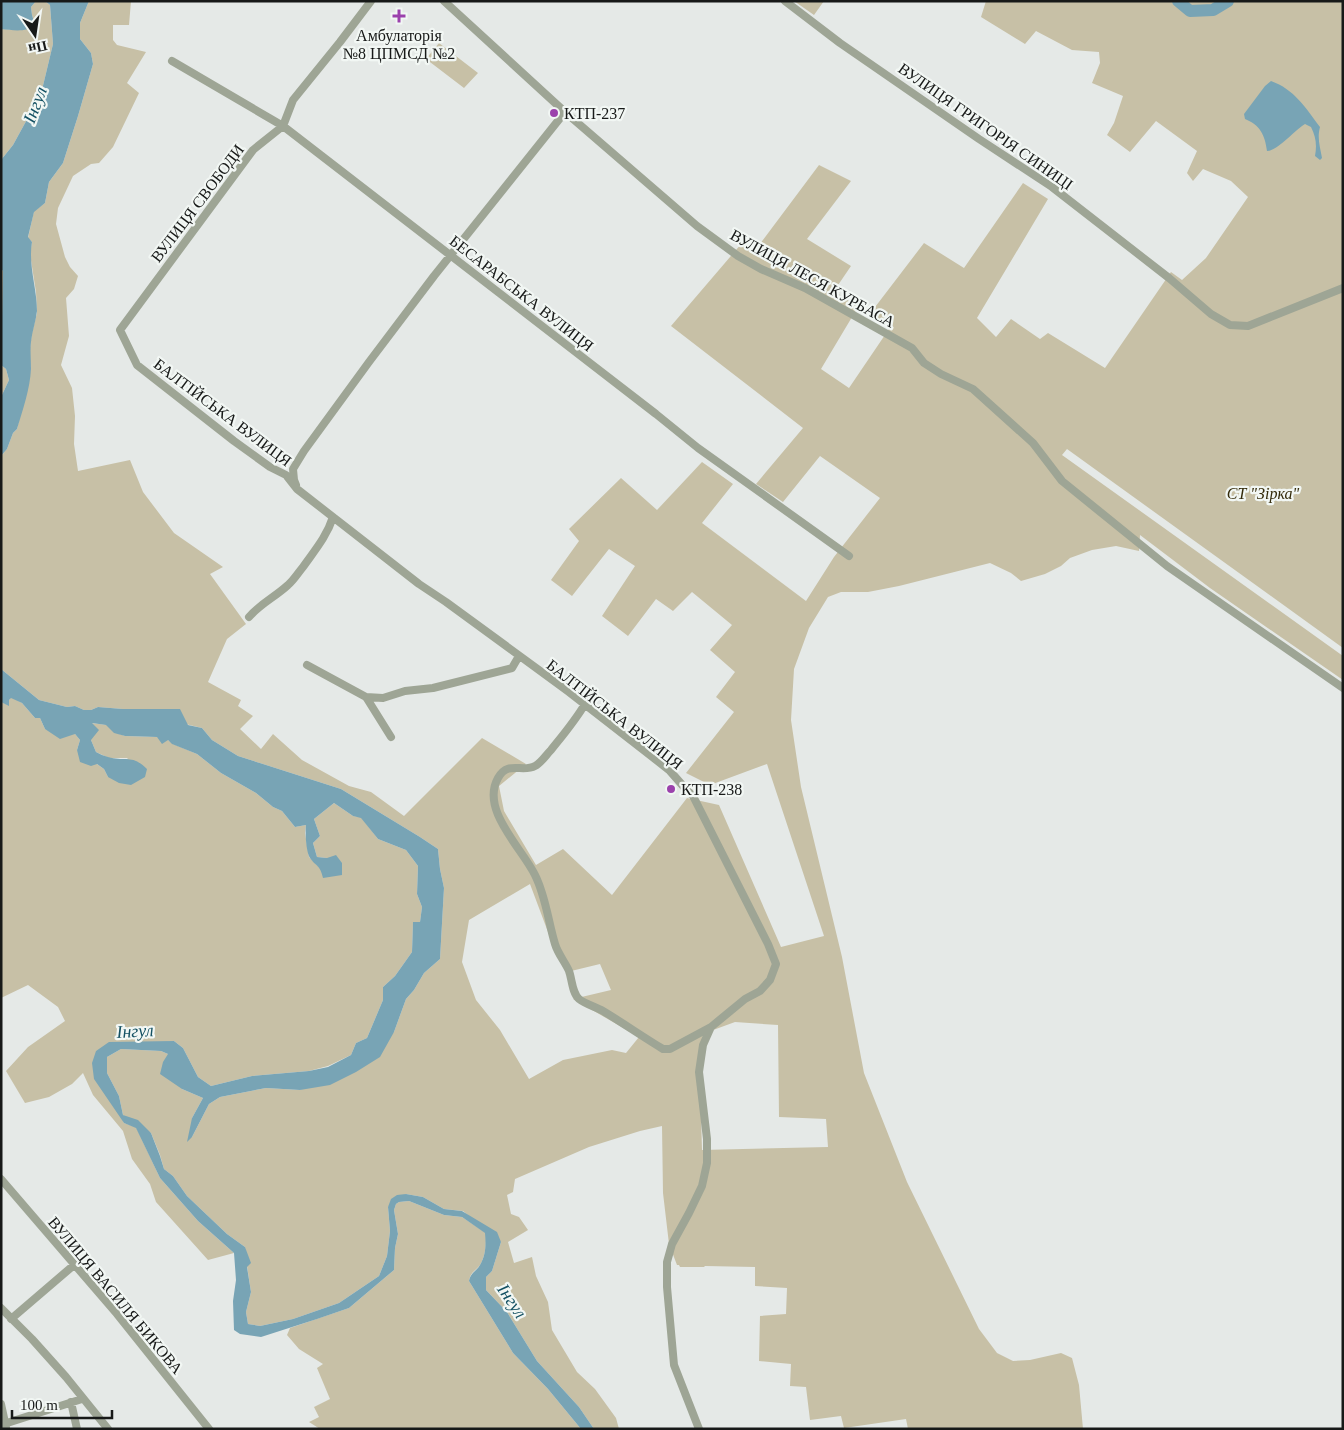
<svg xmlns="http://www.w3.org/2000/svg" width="1344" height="1430" font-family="Georgia,serif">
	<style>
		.green { fill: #c7c0a6; fill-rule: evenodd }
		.water { fill: #78a4b5 }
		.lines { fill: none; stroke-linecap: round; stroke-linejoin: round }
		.river { stroke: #78a4b5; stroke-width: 12 }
		.minor { stroke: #9ea595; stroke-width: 8 }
		.poi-dot { fill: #9b41ac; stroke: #f2f7f4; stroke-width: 2 }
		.labels { text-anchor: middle; stroke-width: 4.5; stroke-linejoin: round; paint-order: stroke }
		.poi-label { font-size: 16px; fill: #171918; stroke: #f2f7f4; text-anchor: start }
		.street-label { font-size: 16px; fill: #171918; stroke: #f2f7f4 }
		.park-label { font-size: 16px; font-style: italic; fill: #342b0a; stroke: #f2f7f4 }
		.water-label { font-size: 18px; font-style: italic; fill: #145163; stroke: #f2f7f4 }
	</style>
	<rect width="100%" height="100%" fill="#e5e9e7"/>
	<path class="green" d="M 36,1 L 45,1 L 50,5 L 53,44 L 41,94 L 13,145 L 1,160 L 1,29 L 21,30 L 35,25 L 32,15 L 31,7 Z
		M 89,1 L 131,1 L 129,25 L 113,25 L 113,40 L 117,45 L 146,52 L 127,83 L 139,93 L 113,147 L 99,163 L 91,164 L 73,176 L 58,208 L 56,224 L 65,257 L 70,267 L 78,276 L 74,289 L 66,298 L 69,336 L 61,365 L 72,388 L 75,416 L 74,444 L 78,471 L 130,460 L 143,492 L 174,533 L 223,567 L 210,574 L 246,624 L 227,639 L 208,682 L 241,700 L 238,706 L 253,716 L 240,729 L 261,749 L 273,734 L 302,760 L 349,786 L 371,792 L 404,816 L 482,738 L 526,764 L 499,786 L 504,811 L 536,865 L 563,849 L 612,895 L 687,798 L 719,805 L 781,947 L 824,936 L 767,764 L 710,785 L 686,773 L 734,712 L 716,697 L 735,672 L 710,650 L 732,625 L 692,592 L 673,611 L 656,599 L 628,636 L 602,616 L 635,566 L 609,549 L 572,596 L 551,580 L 579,541 L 569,529 L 621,478 L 657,510 L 702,462 L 733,484 L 702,523 L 806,601 L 834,557 L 880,498 L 820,456 L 783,502 L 756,484 L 803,428 L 671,326 L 742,243 L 754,252 L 819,165 L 851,181 L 807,239 L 851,266 L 834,291 L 858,307 L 821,369 L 849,388 L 889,329 L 869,315 L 924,243 L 964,268 L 1023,183 L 1048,199 L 977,318 L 996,337 L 1011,319 L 1040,339 L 1048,333 L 1105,368 L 1171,272 L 1182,280 L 1206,258 L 1248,197 L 1231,181 L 1203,169 L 1193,181 L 1187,173 L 1197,151 L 1156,121 L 1130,152 L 1107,135 L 1114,123 L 1123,96 L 1092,83 L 1100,63 L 1099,52 L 1072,50 L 1036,31 L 1025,44 L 981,17 L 986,1 L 1343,1 L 1343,648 L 1067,449 L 1062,455 L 1343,656 L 1343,680 L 1210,588 L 1140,535 L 1139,551 L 1116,546 L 1092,550 L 1070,558 L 1061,566 L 1045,574 L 1021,581 L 1011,573 L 990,563 L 899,586 L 868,592 L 841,592 L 828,597 L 809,628 L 794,669 L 791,720 L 801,787 L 842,957 L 864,1073 L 907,1182 L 979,1329 L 997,1353 L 1013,1361 L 1030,1360 L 1061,1353 L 1072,1358 L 1079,1385 L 1083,1429 L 908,1429 L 906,1419 L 844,1428 L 841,1416 L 810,1420 L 806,1387 L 790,1386 L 791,1364 L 759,1361 L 760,1316 L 786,1314 L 787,1288 L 755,1286 L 755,1267 L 705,1266 L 704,1267 L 680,1267 L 679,1265 L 677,1265 L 669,1244 L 663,1193 L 662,1126 L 640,1131 L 589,1147 L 515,1179 L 513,1192 L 507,1195 L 511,1214 L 519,1217 L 528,1230 L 508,1242 L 514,1263 L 532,1257 L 536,1276 L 548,1302 L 552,1330 L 577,1372 L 595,1389 L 616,1418 L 619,1429 L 594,1429 L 579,1407 L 537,1361 L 507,1312 L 486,1290 L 486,1277 L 492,1271 L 501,1242 L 463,1211 L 444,1209 L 423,1197 L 406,1194 L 388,1207 L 390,1231 L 387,1256 L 379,1276 L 339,1303 L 293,1319 L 260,1326 L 248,1324 L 246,1312 L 251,1292 L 247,1266 L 245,1247 L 227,1234 L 187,1196 L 173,1176 L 164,1169 L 160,1155 L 151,1133 L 123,1115 L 119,1096 L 107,1073 L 107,1057 L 121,1049 L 161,1051 L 168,1054 L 182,1089 L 203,1098 L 192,1118 L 192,1137 L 209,1104 L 220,1097 L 266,1088 L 300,1090 L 394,1032 L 406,999 L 414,990 L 424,973 L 440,959 L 444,888 L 440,869 L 438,849 L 420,837 L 341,789 L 238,756 L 212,740 L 202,728 L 123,709 L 98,707 L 91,710 L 84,710 L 75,706 L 67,707 L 39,700 L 1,669 L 1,456 L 7,449 L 13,433 L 17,429 L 31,368 L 29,355 L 32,333 L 37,313 L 36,292 L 30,254 L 32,242 L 28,238 L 34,211 L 45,203 L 49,182 L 63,163 L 78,116 L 93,64 L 91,53 L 80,39 L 80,23 ZM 530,884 L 554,948 L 567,972 L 600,964 L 611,990 L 573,999 L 639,1037 L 626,1053 L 612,1050 L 563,1060 L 529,1079 L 500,1030 L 476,1000 L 462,962 L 469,920 ZM 735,1022 L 778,1025 L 779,1117 L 826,1119 L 828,1147 L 702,1150 L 699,1049 L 705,1033 Z
		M 794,1 L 824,1 L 814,15 Z
		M 439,43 L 478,73 L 464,88 L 426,59 Z
		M 1,269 L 3,271 L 3,336 L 1,337 Z
		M 1,365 L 6,369 L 9,380 L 1,397 Z
		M 11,697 L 22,703 L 35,718 L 40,718 L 45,729 L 75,734 L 80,740 L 77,750 L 104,769 L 108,777 L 128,758 L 109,758 L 96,752 L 91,740 L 91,723 L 107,725 L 114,732 L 125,736 L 157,737 L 168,740 L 173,744 L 197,754 L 221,773 L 256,793 L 273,807 L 282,811 L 295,827 L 306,825 L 305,833 L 309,857 L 321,869 L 327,858 L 317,857 L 313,843 L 320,836 L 314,819 L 334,803 L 353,816 L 361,817 L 378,839 L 406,850 L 418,866 L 417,894 L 422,907 L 420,922 L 413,923 L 412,952 L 395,976 L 383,987 L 383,1000 L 367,1038 L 356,1043 L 351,1055 L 328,1066 L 309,1071 L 252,1076 L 211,1086 L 198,1077 L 183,1048 L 174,1041 L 96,1051 L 124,1123 L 136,1127 L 160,1178 L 198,1221 L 234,1253 L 208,1260 L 156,1202 L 150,1184 L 132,1159 L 123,1131 L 93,1095 L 83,1073 L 72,1084 L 49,1097 L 25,1103 L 6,1071 L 28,1047 L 65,1021 L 58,1007 L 28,985 L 1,998 L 1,702 L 9,705 L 9,700 Z
		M 409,1201 L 444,1215 L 462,1217 L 486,1233 C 486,1244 486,1255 480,1265 C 475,1272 471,1271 469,1281 L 513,1353 L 548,1389 L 581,1429 L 320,1429 L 309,1422 L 319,1417 L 314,1407 L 330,1399 L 317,1368 L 323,1364 L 299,1349 L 287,1335 L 290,1328 L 349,1308 L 394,1270 L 395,1248 L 398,1234 L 394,1210 L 396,1204 L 399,1202 Z"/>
	<path class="water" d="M 1,1 L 38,1 L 36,1 L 31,7 L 32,15 L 35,25 C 26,33 12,30 1,29 Z
		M 45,1 L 89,1 L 80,23 L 80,39 L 91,53 L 93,64 L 78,116 L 63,163 L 49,182 L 45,203 L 34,212 L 28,237 L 32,242 C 28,265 37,288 37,311 C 36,321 32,331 31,342 C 30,351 31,359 31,369 C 30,389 23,409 17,429 L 13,433 L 7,449 L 1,456 L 1,397 L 9,380 L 6,369 L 1,365 L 3,271 L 1,269 L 1,160 L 13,145 L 41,94 L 53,44 L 50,5 Z
		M 1271,81 C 1294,89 1306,108 1320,127 C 1317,138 1320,147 1322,158 L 1320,160 L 1315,156 C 1317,145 1316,137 1311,127 L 1305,124 C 1294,131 1277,151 1267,151 C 1265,135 1260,125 1245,119 L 1244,114 L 1265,86 Z
		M 1,669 L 39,700 L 67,707 L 75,706 L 84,710 L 91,710 L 98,707 L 123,709 L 180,709 L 188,725 L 202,728 L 212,740 L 238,756 L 341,789 L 420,837 L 438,849 L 440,869 L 444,888 L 440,959 L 424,973 L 414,990 L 406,999 L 394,1032 L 380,1057 L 356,1072 L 330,1085 L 300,1090 L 266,1088 L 220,1097 L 209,1104 L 192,1137 L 187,1142 L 192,1118 L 203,1098 L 182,1089 L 160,1074 L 163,1062 L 168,1054 L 161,1051 L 121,1049 L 107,1057 L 107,1073 L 119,1096 L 123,1115 L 138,1120 L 151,1133 L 160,1156 L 164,1169 L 173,1176 L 187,1196 L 227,1234 L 245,1247 L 251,1263 L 247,1267 L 251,1292 L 246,1312 L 248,1324 L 260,1326 L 293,1319 L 339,1303 L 379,1276 L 387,1256 L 390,1231 L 388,1207 L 391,1199 L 397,1195 L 406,1194 L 423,1197 L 444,1209 L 462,1211 L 497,1232 L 501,1242 L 492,1271 L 486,1277 L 486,1290 L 507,1312 L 537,1361 L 579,1407 L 594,1429 L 581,1429 L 548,1389 L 513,1353 L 469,1281 C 471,1272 476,1272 480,1265 C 486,1255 486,1244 485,1233 L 462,1217 L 444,1215 L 409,1201 L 399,1202 L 396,1204 L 394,1210 L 398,1234 L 395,1248 L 394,1270 L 349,1308 L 317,1319 L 261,1337 L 240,1334 L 234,1330 L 233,1301 L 236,1280 L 234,1253 L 198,1221 L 160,1178 L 136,1128 L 124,1123 L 94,1079 L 92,1063 L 96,1051 L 109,1042 L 174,1041 L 183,1048 L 198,1077 L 211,1086 L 252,1076 L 309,1071 L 328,1067 L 351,1055 L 356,1043 L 367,1038 L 383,1000 L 383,987 L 395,976 L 412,952 L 413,922 L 420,922 L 422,907 L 417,894 L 418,866 L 406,850 L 378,839 L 361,818 L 353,816 L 334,803 L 314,819 L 320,836 L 313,843 L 317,857 L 327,858 L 336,855 L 342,863 L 342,875 L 323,878 C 320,864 316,867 310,858 C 306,852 305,832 306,825 L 295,827 L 282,811 L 273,807 L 256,793 L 221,773 L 197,754 L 172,744 L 168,740 L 162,744 L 157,737 L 125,736 L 114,733 L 106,725 L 92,723 L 99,730 L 91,740 L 96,752 C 100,754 104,756 108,757 C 126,762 132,754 147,769 L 145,777 L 131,785 L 119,783 L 108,777 L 104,769 L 97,764 L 91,766 L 80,762 L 77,750 L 80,740 L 75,734 L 60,739 L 45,729 L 40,718 L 35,718 L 22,703 L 11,698 L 9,700 L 9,706 L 1,702 Z"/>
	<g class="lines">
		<path class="river" d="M 1178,1 L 1190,11 L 1213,10 L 1228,1"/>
		<path class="minor" d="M 371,1 L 340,42 L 293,100 L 283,126 L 253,150 L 120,330 L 137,365 L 234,441 L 270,467 L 286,475 L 297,489 L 419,584 L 446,602 L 569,692 L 650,755 L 670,771 L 684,787 L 693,796 L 768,944 L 776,964 L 770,980 L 760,991 L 745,999 L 711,1027 L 703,1045 L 699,1072 L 707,1139 L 707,1163 L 702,1186 L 689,1213 L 672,1244 L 667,1262 L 667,1287 L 674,1365 L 699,1429
			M 444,1 L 565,112 L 697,226 L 738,256 L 761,269 L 805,288 L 912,348 L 924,363 L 941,374 L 973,389 L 1033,443 L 1062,481 L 1167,566 L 1343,688
			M 785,1 L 840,43 L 979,139 L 1052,187 L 1169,278 L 1211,314 L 1230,325 L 1248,326 L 1343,288
			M 172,61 L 283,126 L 656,414 L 698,448 L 849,556
			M 296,485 L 294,480 L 293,469 L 304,451 L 369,362 L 434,276 L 565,112
			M 249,617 C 260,604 275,597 288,585 C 294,580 298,573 303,567 C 315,550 327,536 333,517
			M 307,665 L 366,697 L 391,737
			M 366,697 L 383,698 L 405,691 L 433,688 L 512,668 L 519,656
			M 585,704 C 575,721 563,735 551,750 C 546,755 541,763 535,766 C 522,773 508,760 498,778 C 480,810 522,848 535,875 C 546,897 548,921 555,944 C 558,954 565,962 569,971 C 572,979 572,993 579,999 C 585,1004 596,1007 603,1011 C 623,1023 643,1037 663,1049 L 670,1049 L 711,1027
			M 1,1179 L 117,1314 L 209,1429
			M 1,1308 L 32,1339 L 66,1377 L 108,1429
			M 11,1319 L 74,1265
			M 71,1402 L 77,1429
			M 1,1404 L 6,1427
			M 1,1425 L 82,1399"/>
	</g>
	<g class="poi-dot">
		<path d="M396.5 8.5h5v5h5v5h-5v5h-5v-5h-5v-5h5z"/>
		<circle cx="554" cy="113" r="5"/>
		<circle cx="671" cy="789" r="5"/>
	</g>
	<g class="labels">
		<g class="poi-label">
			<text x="399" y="41" text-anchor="middle">Амбулаторія<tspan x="399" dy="18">№8 ЦПМСД №2</tspan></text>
			<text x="564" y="119">КТП-237</text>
			<text x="681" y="795">КТП-238</text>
		</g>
		<g class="street-label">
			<text transform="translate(986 126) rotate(35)" y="6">ВУЛИЦЯ ГРИГОРІЯ СИНИЦІ</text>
			<text transform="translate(197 203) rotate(-53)" y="6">ВУЛИЦЯ СВОБОДИ</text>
			<text transform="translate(813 278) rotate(29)" y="6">ВУЛИЦЯ ЛЕСЯ КУРБАСА</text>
			<text transform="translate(522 293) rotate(38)" y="6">БЕСАРАБСЬКА ВУЛИЦЯ</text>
			<text transform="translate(223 412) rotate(37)" y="6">БАЛТІЙСЬКА ВУЛИЦЯ</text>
			<text transform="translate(615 714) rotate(38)" y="6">БАЛТІЙСЬКА ВУЛИЦЯ</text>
			<text transform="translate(116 1295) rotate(50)" y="6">ВУЛИЦЯ ВАСИЛЯ БИКОВА</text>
		</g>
		<g class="park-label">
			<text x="1263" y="499">СТ "Зірка"</text>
		</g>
		<g class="water-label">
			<text transform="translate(35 105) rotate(-69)" y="6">Інгул</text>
			<text transform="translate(135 1031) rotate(-3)" y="6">Інгул</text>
			<text transform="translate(512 1301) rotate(56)" y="6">Інгул</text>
		</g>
	</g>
	<rect width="1344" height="1430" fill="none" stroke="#171918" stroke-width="5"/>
	<g transform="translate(35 35) rotate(167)" stroke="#f2f7f4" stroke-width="4" paint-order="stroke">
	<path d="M0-4L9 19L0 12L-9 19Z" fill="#171918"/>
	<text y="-8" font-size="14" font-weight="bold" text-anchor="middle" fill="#171918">Пн</text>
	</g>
	<path d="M12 1410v8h100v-8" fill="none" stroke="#171918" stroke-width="2.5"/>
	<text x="20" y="1410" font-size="15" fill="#171918" stroke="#f2f7f4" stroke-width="4" paint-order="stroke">100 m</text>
</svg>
